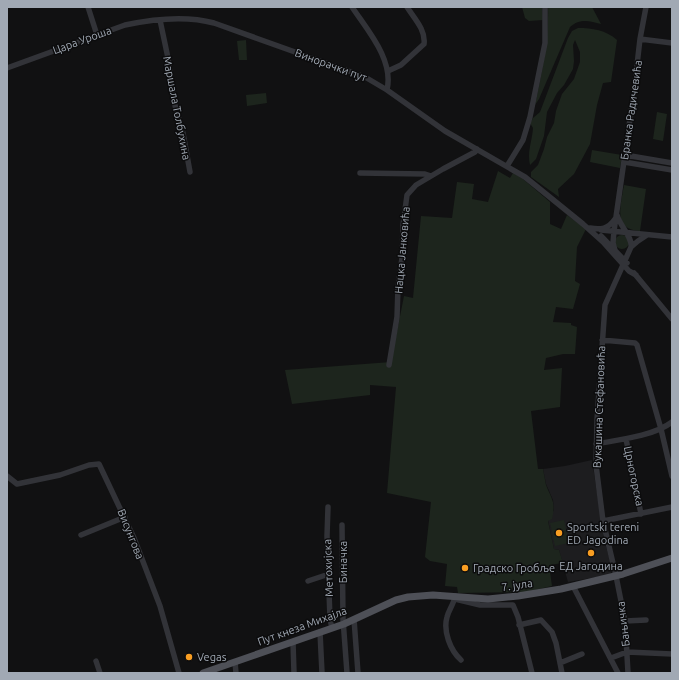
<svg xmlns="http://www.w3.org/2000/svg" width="679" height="680" font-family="Ubuntu,sans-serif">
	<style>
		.built { fill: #1d1d1f }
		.green { fill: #1d251d }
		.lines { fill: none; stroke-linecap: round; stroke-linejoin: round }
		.minor { stroke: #323338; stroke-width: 5.5 }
		.major { stroke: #4e5057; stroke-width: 7 }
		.poi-dot { fill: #f99e22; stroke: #0c0c0d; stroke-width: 1.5 }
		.labels { text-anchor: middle; stroke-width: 3; stroke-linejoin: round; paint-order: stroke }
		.street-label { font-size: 11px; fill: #a1a9b4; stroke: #0c0c0d }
		.poi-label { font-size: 11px; fill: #a1a9b4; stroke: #0c0c0d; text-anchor: start }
	</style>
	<rect width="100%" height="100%" fill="#111112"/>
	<path class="built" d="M 592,460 L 604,540 L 613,570 L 609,575 L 568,582 L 559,550 L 554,549 L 548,520 L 554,510 L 553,500 L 546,484 L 543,469 L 565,466 Z"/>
	<path class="green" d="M 522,7 L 542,7 L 543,20 L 529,21 L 525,18 Z
		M 548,7 L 592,7 L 601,24 C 590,21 580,18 570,27 L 539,99 L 535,105 C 542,72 549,41 548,7 Z
		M 578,28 C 592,28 606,30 617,40 L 611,82 L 603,83 L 597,105 L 590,144 L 574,174 L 558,189 L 559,197 L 531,177 L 531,172 L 538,165 L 544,149 L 547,137 L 554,123 L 556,111 L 562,94 L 574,79 L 580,62 L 580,52 L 575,40 L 573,45 L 574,61 L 573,69 L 564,85 L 557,93 L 547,112 L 544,136 L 536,159 L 530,165 C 527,152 532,142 533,128 L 530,123 L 533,118 L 540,112 L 568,38 L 572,31 Z
		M 246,40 L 247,60 L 239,60 L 237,41 Z
		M 266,93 L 267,103 L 247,106 L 246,95 Z
		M 657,112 L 667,114 L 663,141 L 653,139 Z
		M 592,150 L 622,155 L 620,168 L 590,162 Z
		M 498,171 L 510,178 L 513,173 L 523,179 L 550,202 L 550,224 L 561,229 L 567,215 L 586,229 L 577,247 L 575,281 L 580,284 L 573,309 L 556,307 L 553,322 L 571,323 L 571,325 L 577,327 L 575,354 L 563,354 L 546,358 L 544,370 L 562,368 L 560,407 L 531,411 L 538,469 L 543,469 C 544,474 545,480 546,485 C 552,500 556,502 552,519 L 548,521 L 554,549 L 559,550 L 563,563 L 549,565 L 552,586 L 526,592 L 458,593 L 457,587 L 445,586 L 447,564 L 430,561 L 425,557 L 431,502 L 387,493 L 396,387 L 370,385 L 370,395 L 292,404 L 285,370 L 391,362 L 404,296 L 413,298 L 421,216 L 452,218 L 457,182 L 474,184 L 472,199 L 488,202 Z
		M 624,185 L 646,189 L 640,231 C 612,230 621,204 624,185 Z
		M615 242a7 7 0 1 1 14 0a7 7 0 1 1-14 0Z
		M 564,520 L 569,543 L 555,546 L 550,523 Z"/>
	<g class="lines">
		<path class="minor" d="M 88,7 L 97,35
			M 352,7 C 368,31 394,60 387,90
			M 160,20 L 168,58 L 174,102 L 183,133 L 190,172
			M 640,39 L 672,43
			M 7,68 L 125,25 C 153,19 185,15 214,23 L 365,77 L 387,90 L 445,131 L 525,177 L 583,224 L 603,242 L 629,271 L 636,275
			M 388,71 L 401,65 L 424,44 C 426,30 414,18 407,7
			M 625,155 L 672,163
			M 624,162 L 672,170
			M 507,166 L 523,140 L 530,117 L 545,43 L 545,7
			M 360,173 L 425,174 L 431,176
			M 617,215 C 620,226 633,238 631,247
			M 590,228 C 601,230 608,229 615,219
			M 601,230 L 672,237
			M 601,236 L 627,263
			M 616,254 L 613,243 L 614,231 L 634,91 L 640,39 L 646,7
			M 634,273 L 672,319
			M 602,340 L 635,343 L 637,345 L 661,429 L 672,476
			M 389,365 L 397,317 L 398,287 L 402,258 L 403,225 L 407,195 L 416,185 L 443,169 L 475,152 L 477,149
			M 626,439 L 641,514
			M 596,444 C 618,440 654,436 672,422
			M 7,476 L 17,484 L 60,475 L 89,465 L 99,464 L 134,538 L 160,606 L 179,673
			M 328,507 L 327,536 L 330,619 L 332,628
			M 603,521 L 672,507
			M 342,525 L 343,619 L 347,673
			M 81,535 L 125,517
			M 308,581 L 329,574
			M 573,586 L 618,673
			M 455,596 C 454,604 449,609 447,617 C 443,631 450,650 461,660
			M 455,599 L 480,605 L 513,605 L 518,617 L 532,673
			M 354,619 L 358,673
			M 625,621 L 646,620
			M 519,625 L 541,620 L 552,632 L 556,643 L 562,673
			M 320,632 L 322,673
			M 293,642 L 294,673
			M 611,658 L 627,652 L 672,654
			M 96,661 L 100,673
			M 235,662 L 236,673
			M 560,663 L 582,654
			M 628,673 L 625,621 L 616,576 L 603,521 L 596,465 L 597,420 L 605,305 L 631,247 L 638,241 L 647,235"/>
		<path class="major" d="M 203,673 L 344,624 L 396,600 L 408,597 L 433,595 L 488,599 L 518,596 L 561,589 L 623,574 L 672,558"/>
	</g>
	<g class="poi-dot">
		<circle cx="559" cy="533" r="4"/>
		<circle cx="591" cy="553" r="4"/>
		<circle cx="465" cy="568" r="4"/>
		<circle cx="189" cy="657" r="4"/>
	</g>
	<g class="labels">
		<g class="street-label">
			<text transform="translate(82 40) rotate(-20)" y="4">Цара Уроша</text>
			<text transform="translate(331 65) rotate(20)" y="4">Винорачки пут</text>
			<text transform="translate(177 108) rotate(79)" y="4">Маршала Толбухина</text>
			<text transform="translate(631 110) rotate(-82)" y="4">Бранка Радичевића</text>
			<text transform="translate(402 250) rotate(-85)" y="4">Нацка Јанковића</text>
			<text transform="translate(599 407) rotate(-88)" y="4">Вукашина Стефановића</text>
			<text transform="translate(634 476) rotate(78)" y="4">Црногорска</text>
			<text transform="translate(131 534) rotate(68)" y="4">Висунгова</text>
			<text transform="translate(343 562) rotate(-90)" y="4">Биначка</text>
			<text transform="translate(328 568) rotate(-92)" y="4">Метохијска</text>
			<text transform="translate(517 585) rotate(-8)" y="4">7. јула</text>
			<text transform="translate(623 624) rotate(-97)" y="4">Бањичка</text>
			<text transform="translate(302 626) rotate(-20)" y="4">Пут кнеза Михајла</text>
		</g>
		<g class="poi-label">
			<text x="567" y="531">Sportski tereni<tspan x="567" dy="13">ED Jagodina</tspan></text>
			<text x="591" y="570" text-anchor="middle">ЕД Јагодина</text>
			<text x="473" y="572">Градско Гробље</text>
			<text x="197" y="661">Vegas</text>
		</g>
	</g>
	<rect width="679" height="680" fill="none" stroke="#a1a9b4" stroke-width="16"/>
</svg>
